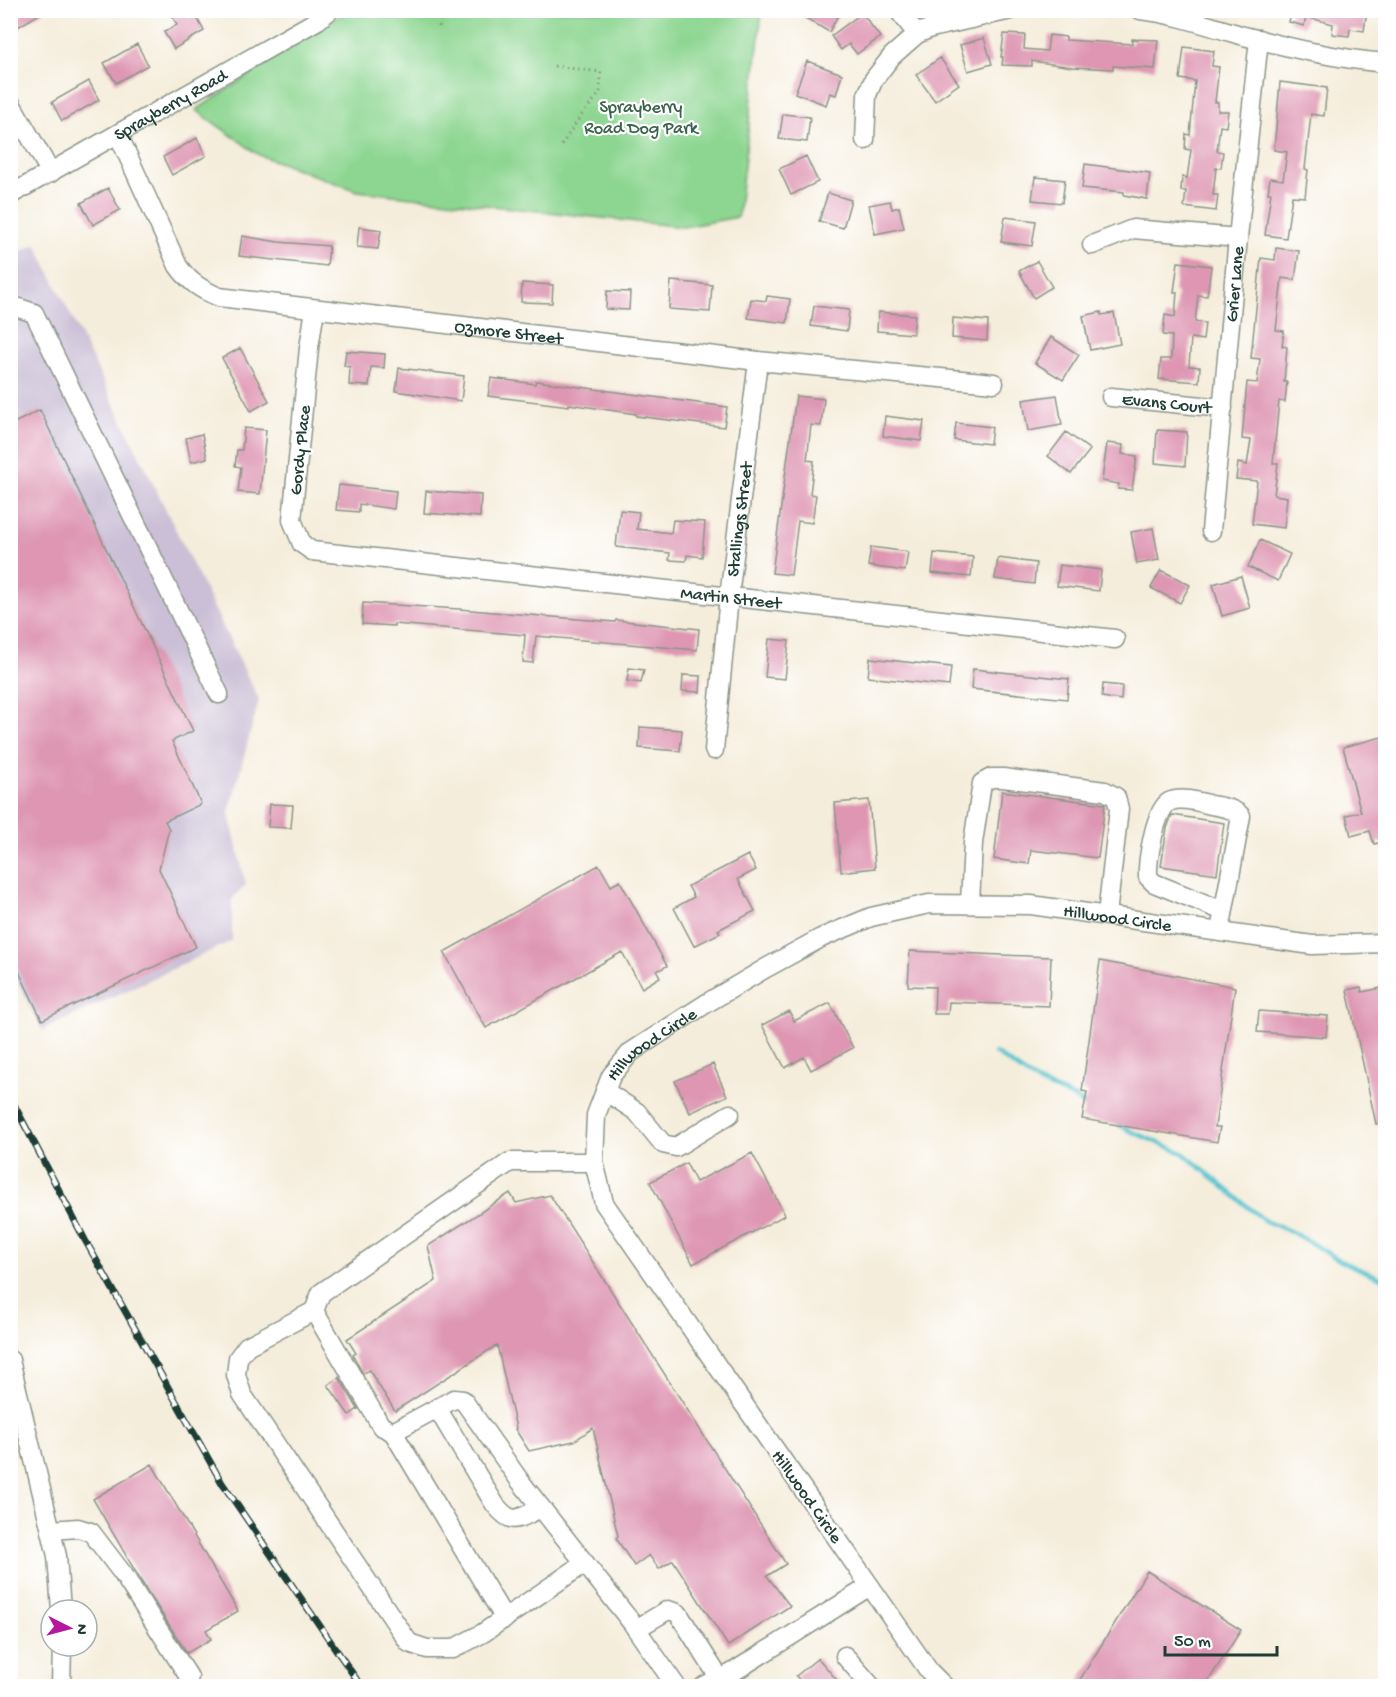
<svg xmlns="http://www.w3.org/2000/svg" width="1396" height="1697" font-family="'Gochi Hand',sans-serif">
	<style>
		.industrial { fill: #cabfd6 }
		.green { fill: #8dd691; stroke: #568a62; stroke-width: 1.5 }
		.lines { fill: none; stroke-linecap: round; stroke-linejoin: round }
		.stream { stroke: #56c3ce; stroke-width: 4.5 }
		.building { fill: #de96b2 }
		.minor-casing { stroke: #8a9588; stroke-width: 21 }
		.path { stroke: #8a9588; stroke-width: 3; stroke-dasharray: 1.5 4.5; stroke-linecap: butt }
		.minor { stroke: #fff; stroke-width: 18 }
		.rail-casing { stroke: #1f3d34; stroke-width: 7 }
		.rail { stroke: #fff; stroke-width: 4.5; stroke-dasharray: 14; stroke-linecap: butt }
		.labels { text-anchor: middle; stroke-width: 4.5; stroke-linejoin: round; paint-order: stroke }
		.street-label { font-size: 18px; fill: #1f3d34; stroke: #fff }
		.park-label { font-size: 18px; fill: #3a634b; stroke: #fff }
	</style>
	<rect width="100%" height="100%" fill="#fff"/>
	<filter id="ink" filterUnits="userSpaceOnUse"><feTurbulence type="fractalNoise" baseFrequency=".0167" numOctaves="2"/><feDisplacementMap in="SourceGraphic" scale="12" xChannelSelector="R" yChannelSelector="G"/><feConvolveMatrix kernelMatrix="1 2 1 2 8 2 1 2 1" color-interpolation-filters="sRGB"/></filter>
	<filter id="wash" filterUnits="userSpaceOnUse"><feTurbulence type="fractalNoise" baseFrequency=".008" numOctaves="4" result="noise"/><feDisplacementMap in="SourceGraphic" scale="24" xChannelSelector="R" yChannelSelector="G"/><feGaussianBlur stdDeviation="1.35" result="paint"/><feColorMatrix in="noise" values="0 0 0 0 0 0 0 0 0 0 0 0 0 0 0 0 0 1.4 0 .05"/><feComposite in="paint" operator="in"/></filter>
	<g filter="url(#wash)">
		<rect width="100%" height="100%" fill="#f5eddb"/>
		<path class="industrial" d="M 36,244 L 259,700 L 229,813 L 246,885 L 232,899 L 232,941 L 42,1030 L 11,968 L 10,257 Z"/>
		<path class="green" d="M 347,11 L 762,11 L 738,217 L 683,227 L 357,191 L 259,155 L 196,110 Z"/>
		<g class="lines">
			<path class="stream" d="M 995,1053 L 1039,1083 L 1073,1097 L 1089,1107
				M 1117,1123 L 1130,1131 L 1183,1153 L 1265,1221 L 1292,1232 L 1343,1262 L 1386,1280"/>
		</g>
		<g id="blocks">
			<path class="building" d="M 10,10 L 46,10 L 10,32 Z
				M 169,10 L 183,10 L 188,18 L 195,14 L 204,31 L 174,49 L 164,32 L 177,25 Z
				M 792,10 L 841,10 L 829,32 Z
				M 1292,10 L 1367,10 L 1364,31 L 1350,29 L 1349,36 L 1332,34 L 1333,24 L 1306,17 L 1304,26 L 1289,22 Z
				M 862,13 L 880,37 L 857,54 L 849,44 L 841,50 L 831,36 Z
				M 1004,34 L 1025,35 L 1024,49 L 1047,51 L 1049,35 L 1066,37 L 1066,40 L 1132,44 L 1132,39 L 1158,40 L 1155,69 L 1113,66 L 1113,69 L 1072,67 L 1032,61 L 1032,66 L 1002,65 L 1003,57 L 1001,57 Z
				M 984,38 L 992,64 L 968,71 L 960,45 Z
				M 137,44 L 148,65 L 116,83 L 104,63 Z
				M 1184,47 L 1214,51 L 1212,66 L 1219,67 L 1215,102 L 1218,102 L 1218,111 L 1228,111 L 1226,127 L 1220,126 L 1217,151 L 1223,152 L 1221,168 L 1216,168 L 1213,195 L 1218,195 L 1216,211 L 1184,207 L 1186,191 L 1181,191 L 1182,177 L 1187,178 L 1191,150 L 1185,149 L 1186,134 L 1190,135 L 1195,81 L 1180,79 Z
				M 940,58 L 959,84 L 935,101 L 916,75 Z
				M 807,61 L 842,74 L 836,95 L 830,93 L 826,105 L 795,93 Z
				M 89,81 L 99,100 L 62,121 L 52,102 Z
				M 1280,82 L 1327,88 L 1324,116 L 1311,114 L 1305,169 L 1308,170 L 1305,197 L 1292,196 L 1286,238 L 1265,235 L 1271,193 L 1268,193 L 1270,178 L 1283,180 L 1287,152 L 1274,150 Z
				M 783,114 L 810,117 L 807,142 L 779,139 Z
				M 197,138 L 206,156 L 172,175 L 163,157 Z
				M 806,156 L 818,182 L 791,195 L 779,169 Z
				M 1085,164 L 1150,173 L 1147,199 L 1124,195 L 1124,192 L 1082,188 Z
				M 1035,177 L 1065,180 L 1062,203 L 1032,200 Z
				M 108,188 L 120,210 L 93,225 L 81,203 Z
				M 828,193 L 851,200 L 843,228 L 819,221 Z
				M 890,201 L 892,209 L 899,207 L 904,228 L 875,234 L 869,205 Z
				M 1005,217 L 1036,221 L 1032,246 L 1001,242 Z
				M 359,227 L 381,230 L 378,249 L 357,247 Z
				M 242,236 L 278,242 L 329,246 L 327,266 L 239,256 Z
				M 1276,248 L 1299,251 L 1295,280 L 1282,278 L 1276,330 L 1284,331 L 1282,346 L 1287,347 L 1284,382 L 1287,382 L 1285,402 L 1279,401 L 1273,463 L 1278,463 L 1274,495 L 1287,497 L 1284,528 L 1252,524 L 1257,481 L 1236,479 L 1238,463 L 1247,465 L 1251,440 L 1242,439 L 1247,382 L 1257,383 L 1260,359 L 1251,358 L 1261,258 L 1275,260 Z
				M 1037,261 L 1052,287 L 1034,298 L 1019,271 Z
				M 1178,262 L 1211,266 L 1207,296 L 1198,295 L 1195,322 L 1205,323 L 1203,340 L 1191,338 L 1189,366 L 1200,367 L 1199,382 L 1159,379 L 1161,359 L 1171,359 L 1172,336 L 1163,335 L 1165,315 L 1175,317 L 1177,292 L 1174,292 Z
				M 671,281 L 712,285 L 710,312 L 669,309 Z
				M 522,283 L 553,285 L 552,303 L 521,302 Z
				M 607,291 L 630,292 L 629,310 L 606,309 Z
				M 767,296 L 790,299 L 787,323 L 748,318 L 751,299 L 766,301 Z
				M 814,306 L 849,310 L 847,331 L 811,326 Z
				M 878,312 L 915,315 L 913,334 L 877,331 Z
				M 1101,312 L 1101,315 L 1114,313 L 1120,344 L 1090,350 L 1083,316 Z
				M 953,318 L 988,321 L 987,341 L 952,338 Z
				M 1051,337 L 1079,355 L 1063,380 L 1035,363 Z
				M 240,348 L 269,401 L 251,411 L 222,358 Z
				M 346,351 L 385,354 L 384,368 L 371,367 L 369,386 L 349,385 L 350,367 L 344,366 Z
				M 399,368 L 464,376 L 461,401 L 396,391 Z
				M 491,378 L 535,384 L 536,381 L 727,407 L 724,427 L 636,416 L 636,414 L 569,404 L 569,406 L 488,396 Z
				M 1057,395 L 1062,425 L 1028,431 L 1023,400 Z
				M 796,396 L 824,399 L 821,426 L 811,425 L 807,460 L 814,461 L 810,494 L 816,495 L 812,523 L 798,521 L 791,575 L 772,573 Z
				M 40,410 L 193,731 L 172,741 L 201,804 L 165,821 L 169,829 L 159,869 L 196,947 L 42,1020 L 10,953 L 10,425 Z
				M 885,416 L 924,421 L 921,441 L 883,436 Z
				M 956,423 L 992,427 L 990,444 L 954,440 Z
				M 244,428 L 266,430 L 260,494 L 238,492 L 241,467 L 235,466 L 237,450 L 242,450 Z
				M 1157,430 L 1187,432 L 1185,466 L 1155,463 Z
				M 1066,432 L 1090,450 L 1071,474 L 1048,456 Z
				M 202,434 L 207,458 L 191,462 L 186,438 Z
				M 1107,443 L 1123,445 L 1122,454 L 1137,456 L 1132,490 L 1118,489 L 1119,484 L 1102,481 Z
				M 339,485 L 396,491 L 394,509 L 359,504 L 359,512 L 336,510 Z
				M 426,491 L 481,495 L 480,517 L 424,513 Z
				M 620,510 L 639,512 L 637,529 L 671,533 L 673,520 L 705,522 L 702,557 L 687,555 L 686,561 L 669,560 L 670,553 L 616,547 Z
				M 1153,528 L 1159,560 L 1137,564 L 1131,532 Z
				M 1260,540 L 1290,554 L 1278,581 L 1248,567 Z
				M 871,547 L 908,552 L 905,571 L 868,566 Z
				M 934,553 L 973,557 L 971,577 L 932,573 Z
				M 998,558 L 1036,563 L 1034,584 L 995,579 Z
				M 1060,565 L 1101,570 L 1099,591 L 1057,586 Z
				M 1161,570 L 1190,585 L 1180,603 L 1151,588 Z
				M 1241,576 L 1250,608 L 1222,616 L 1213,584 Z
				M 363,603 L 459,609 L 565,618 L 615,622 L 616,620 L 699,629 L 697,650 L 536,636 L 533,663 L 523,662 L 525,635 L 394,624 L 394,626 L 362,624 Z
				M 769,639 L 789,641 L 785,679 L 765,677 Z
				M 870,658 L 951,667 L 949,686 L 868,677 Z
				M 629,668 L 644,670 L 641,683 L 627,681 Z
				M 973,669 L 1069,679 L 1067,699 L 971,689 Z
				M 683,675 L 701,676 L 700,692 L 682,691 Z
				M 1103,684 L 1122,686 L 1121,700 L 1102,697 Z
				M 640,727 L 682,730 L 680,751 L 639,748 Z
				M 1386,736 L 1386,841 L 1374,844 L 1370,831 L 1351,836 L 1346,815 L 1361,812 L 1343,747 Z
				M 1002,791 L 1105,804 L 1098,858 L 1031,850 L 1029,864 L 994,859 Z
				M 869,800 L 875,868 L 841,872 L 835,803 Z
				M 270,804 L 293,805 L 291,828 L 268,827 Z
				M 1172,815 L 1224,823 L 1217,874 L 1161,866 L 1167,828 Z
				M 748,855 L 756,870 L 738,879 L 755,911 L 718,930 L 720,933 L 694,946 L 674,908 L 694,897 L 688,886 Z
				M 599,865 L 611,886 L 620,881 L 667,966 L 657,971 L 660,977 L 642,988 L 622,952 L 486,1028 L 444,952 Z
				M 910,951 L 1051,957 L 1049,1006 L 949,1002 L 948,1014 L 934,1014 L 935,987 L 908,986 Z
				M 1100,961 L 1235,987 L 1215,1127 L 1220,1127 L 1217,1142 L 1082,1119 L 1087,1092 L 1082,1091 Z
				M 1361,987 L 1362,992 L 1386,987 L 1386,1122 L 1376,1124 L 1347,990 Z
				M 830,1003 L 853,1048 L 811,1070 L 804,1057 L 785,1068 L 762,1025 L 789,1011 L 794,1021 Z
				M 1259,1011 L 1328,1016 L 1326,1037 L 1257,1032 Z
				M 713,1064 L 727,1096 L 690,1113 L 675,1081 Z
				M 752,1153 L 785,1215 L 693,1264 L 650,1182 L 686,1163 L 696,1182 Z
				M 510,1193 L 516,1203 L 550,1195 L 786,1564 L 767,1576 L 790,1606 L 728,1646 L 673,1560 L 659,1569 L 649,1555 L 634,1566 L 616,1538 L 618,1536 L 593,1428 L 574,1441 L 529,1451 L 515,1429 L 516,1428 L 497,1345 L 395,1411 L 369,1370 L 363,1374 L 353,1355 L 356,1353 L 347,1339 L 436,1281 L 428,1246 Z
				M 339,1377 L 358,1409 L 349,1415 L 328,1385 Z
				M 152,1464 L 238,1611 L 206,1630 L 211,1639 L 187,1653 L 141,1581 L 93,1499 Z
				M 1147,1571 L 1241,1630 L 1205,1686 L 1076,1686 Z
				M 818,1658 L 842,1686 L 805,1686 L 796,1676 Z"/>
		</g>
	</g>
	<g filter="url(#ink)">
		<use href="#blocks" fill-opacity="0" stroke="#8a9588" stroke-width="1.5"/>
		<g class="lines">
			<g class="minor-casing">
				<g id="minor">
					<path d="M 898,10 L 917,34"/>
					<path d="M 1140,10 C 1176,14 1209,26 1244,36 C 1291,48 1337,59 1386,63"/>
					<path d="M 10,102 L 51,173"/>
					<path id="s1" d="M 118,134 L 178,266 C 189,282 202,290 219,297 L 758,361 L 994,383"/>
					<path d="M 865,140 L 867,95 L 874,79 L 892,56 L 917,34 L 931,28 L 1011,10"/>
					<path id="s2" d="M 10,195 L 318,20 L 330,10"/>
					<path d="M 1092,245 L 1133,229 L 1238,238"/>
					<path d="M 10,305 L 34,313 L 219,694"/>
					<path id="s3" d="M 315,309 L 309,348 L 292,520 L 302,544 L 312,551 L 1115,639"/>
					<path id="s4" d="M 1111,397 L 1223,408"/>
					<path id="s5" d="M 1211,531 L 1238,238 L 1259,39"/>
					<path id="s6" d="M 714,750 L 729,597 L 758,361"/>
					<path d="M 970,903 L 973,843 L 982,783 L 991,778 L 1003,778 L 1105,791 L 1116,797 L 1119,809 L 1107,915"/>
					<path d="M 1220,931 L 1241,816 C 1234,808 1221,807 1211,805 C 1200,802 1180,796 1169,802 C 1155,810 1147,861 1148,877 L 1154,883 L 1223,911"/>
					<path d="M 605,1091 L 637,1112 L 663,1144 L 676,1147 L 730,1114"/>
					<path d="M 594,1162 L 510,1162 L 321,1293 L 314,1311 L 381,1426 L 393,1432 L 454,1399 L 463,1400 L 520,1481 L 632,1623 L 676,1686"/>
					<path d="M 314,1311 L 247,1346 L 238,1358 L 236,1375 L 242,1394 L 409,1643 L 427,1649 L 453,1649 L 483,1633 L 585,1563"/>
					<path d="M 10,1360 L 57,1556 L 61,1610"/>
					<path d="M 437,1408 L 494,1503 C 512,1527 517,1519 541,1508"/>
					<path d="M 393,1432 L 505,1619"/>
					<path d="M 51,1530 L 78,1528 L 91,1532 L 123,1574 L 189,1677"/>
					<path d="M 636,1629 L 668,1610 L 678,1613 L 720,1679"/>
					<path d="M 845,1656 L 871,1686"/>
					<path d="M 61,1686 L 62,1646"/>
					<path d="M 704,1686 L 730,1674 L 870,1586"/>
					<path id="s7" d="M 944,1686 L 929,1671 L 604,1203 L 594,1162 L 596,1115 L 611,1076 L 631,1052 L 707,1003 L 766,968 L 821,938 L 871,917 L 929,904 L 1031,905 L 1312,945 L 1386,943"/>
				</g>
			</g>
			<path class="path" d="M 439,27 L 442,10
				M 554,66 L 601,72 L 600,93 L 580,117 L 561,146"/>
			<use href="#minor" class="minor"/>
			<g class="rail-casing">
				<path id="rail" d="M 10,1097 L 85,1240 L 222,1483 L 361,1686"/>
			</g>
			<use href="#rail" class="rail"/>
		</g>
	</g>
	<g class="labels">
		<g class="street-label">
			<text dy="6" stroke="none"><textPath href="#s2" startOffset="184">Sprayberry Road</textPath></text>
			<text dy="6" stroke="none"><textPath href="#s5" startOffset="248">Grier Lane</textPath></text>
			<text dy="6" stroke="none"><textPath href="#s1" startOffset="489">Ozmore Street</textPath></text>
			<text dy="6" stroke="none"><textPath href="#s4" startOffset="56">Evans Court</textPath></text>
			<text transform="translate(299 450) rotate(-84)" y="6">Gordy Place</text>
			<text dy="6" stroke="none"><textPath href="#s6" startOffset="232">Stallings Street</textPath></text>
			<text dy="6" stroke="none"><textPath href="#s3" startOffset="672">Martin Street</textPath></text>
			<text dy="6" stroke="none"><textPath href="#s7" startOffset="1278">Hillwood Circle</textPath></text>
			<text dy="6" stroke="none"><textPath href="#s7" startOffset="774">Hillwood Circle</textPath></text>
			<text transform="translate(808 1496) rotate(55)" y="6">Hillwood Circle</text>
		</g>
		<g class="park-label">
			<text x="641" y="112">Sprayberry<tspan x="641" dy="21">Road Dog Park</tspan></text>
		</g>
	</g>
	<rect width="1396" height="1697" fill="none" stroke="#fff" stroke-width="36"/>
	<g transform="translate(69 1628) rotate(96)"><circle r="28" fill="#ffffff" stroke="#a5b1ae" stroke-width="1.5"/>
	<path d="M0-4.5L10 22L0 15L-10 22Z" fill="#b5179e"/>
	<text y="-9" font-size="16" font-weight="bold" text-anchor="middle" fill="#1f3d34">N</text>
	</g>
	<path d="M1165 1646v9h112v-9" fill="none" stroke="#1f3d34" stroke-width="3"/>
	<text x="1174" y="1646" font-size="18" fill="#1f3d34" stroke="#ffffff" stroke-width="4.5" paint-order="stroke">50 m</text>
</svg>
